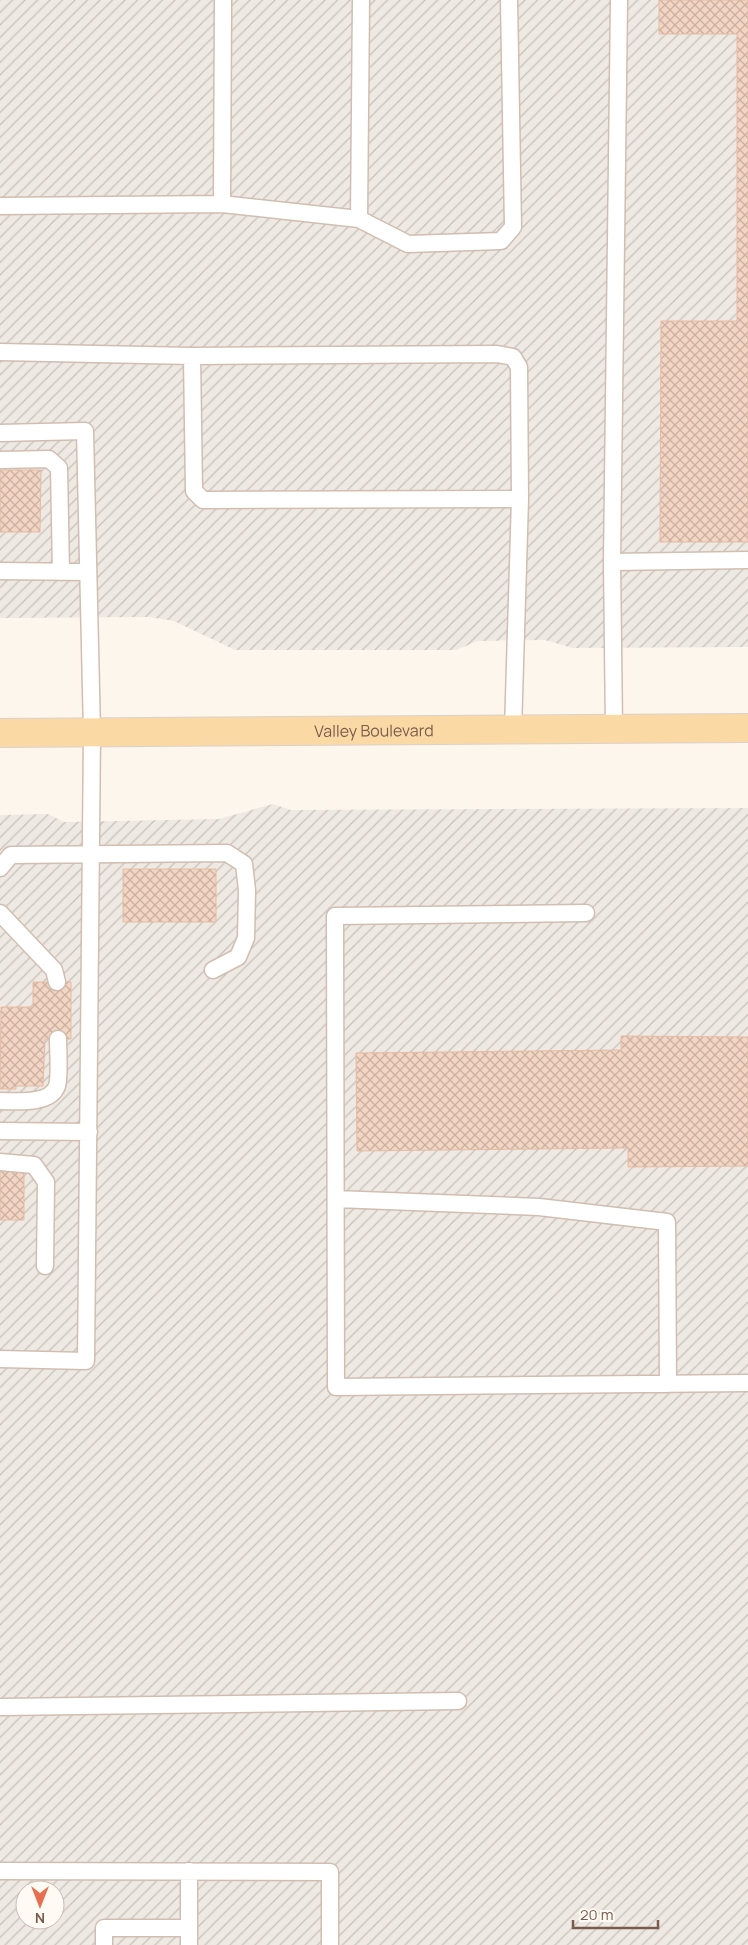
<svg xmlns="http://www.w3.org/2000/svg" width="748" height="1945" font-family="Manrope,sans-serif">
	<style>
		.industrial { fill: url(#industrial-furrows); fill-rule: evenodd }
		.building { fill: url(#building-cross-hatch); stroke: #e6bba3 }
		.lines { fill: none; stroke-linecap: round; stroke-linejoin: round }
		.service-casing { stroke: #d1beb0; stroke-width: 19 }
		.primary-casing { stroke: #dad1cd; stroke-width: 30 }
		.service { stroke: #fff; stroke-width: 16 }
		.primary { stroke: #fbd9a5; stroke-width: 28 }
		.labels { text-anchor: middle; stroke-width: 4; stroke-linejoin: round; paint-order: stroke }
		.street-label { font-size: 16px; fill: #7a5c4d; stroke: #fffaf3 }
	</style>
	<defs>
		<pattern id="industrial-furrows" width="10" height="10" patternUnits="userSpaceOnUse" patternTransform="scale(1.25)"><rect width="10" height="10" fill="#efe9e4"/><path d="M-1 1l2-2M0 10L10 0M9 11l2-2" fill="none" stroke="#c7c0bb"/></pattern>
		<pattern id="building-cross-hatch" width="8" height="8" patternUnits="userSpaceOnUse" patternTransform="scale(1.25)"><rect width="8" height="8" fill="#f3d5c3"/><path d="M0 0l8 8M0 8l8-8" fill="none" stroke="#cab0a1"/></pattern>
	</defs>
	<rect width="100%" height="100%" fill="#fdf6ec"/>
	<path class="industrial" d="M 0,0 L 748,0 L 748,647 L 572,648 L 545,640 L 478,641 L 456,650 L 235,650 L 174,621 L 149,617 L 0,618 Z
		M 273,804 L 291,810 L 748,808 L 748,1945 L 0,1945 L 0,815 L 48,814 L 64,822 L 219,819 ZM 25,1890 L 55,1890 L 55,1920 L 25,1920 Z"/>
	<path class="building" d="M 659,0 L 748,0 L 748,542 L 660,542 L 661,321 L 737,321 L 737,34 L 659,34 Z
		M 0,470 L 41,470 L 40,532 L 0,532 Z
		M 123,869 L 216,869 L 216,922 L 123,922 Z
		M 33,982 L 71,982 L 71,1039 L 45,1039 L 43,1086 L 16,1086 L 16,1089 L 0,1089 L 1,1007 L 33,1007 Z
		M 621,1036 L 748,1037 L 748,1166 L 628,1167 L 628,1148 L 357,1151 L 356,1053 L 621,1050 Z
		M 0,1169 L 24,1169 L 24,1220 L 0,1220 Z"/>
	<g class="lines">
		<g class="service-casing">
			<path id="service" d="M 222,204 L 223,0
				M 0,206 L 222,204 L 359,219 L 408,244 L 501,241 L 513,227 L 509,0
				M 359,219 L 361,0
				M 0,352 L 192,356 L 194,491 L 203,500 L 520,499 L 513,730
				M 192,356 L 497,354 L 513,357 L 519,367 L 520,499
				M 0,433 L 85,431 L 92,732 L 86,1361 L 0,1359
				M 0,460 L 49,459 L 59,468 L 61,572
				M 612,562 L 748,560
				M 0,571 L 88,572
				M 614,729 L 612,562 L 619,0
				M 0,868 L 11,855 L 227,853 L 244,864 L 247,890 L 246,938 L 238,957 L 213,970
				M 0,913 L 54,970 L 57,982
				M 586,913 L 335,916 L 336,1387 L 748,1383
				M 0,1101 C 17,1101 50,1105 57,1086 C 60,1076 58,1050 58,1039
				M 0,1131 L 89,1132
				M 0,1162 L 34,1165 L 46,1182 L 45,1266
				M 336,1199 L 539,1207 L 667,1222 L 668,1384
				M 0,1707 L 458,1701
				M 0,1871 L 330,1872 L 330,1945
				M 189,1928 L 189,1945
				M 104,1945 L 104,1928 L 189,1928 L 189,1871"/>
		</g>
		<g class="primary-casing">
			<g id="primary">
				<path id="s1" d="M 0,733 L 748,728"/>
			</g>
		</g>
		<use href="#service" class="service"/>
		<use href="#primary" class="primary"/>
	</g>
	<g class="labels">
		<g class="street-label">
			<text dy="6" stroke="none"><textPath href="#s1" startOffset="374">Valley Boulevard</textPath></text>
		</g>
	</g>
	<g transform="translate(40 1905) rotate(180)"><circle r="24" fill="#fffaf3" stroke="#cabbb1"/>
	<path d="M0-4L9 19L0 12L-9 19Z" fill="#e76f51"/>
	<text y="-8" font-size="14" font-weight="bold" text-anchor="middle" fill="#7a5c4d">N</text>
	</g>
	<path d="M573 1920v8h85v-8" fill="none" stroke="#7a5c4d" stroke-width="2.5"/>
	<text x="580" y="1920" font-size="15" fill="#7a5c4d" stroke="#fffaf3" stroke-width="4" paint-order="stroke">20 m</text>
</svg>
